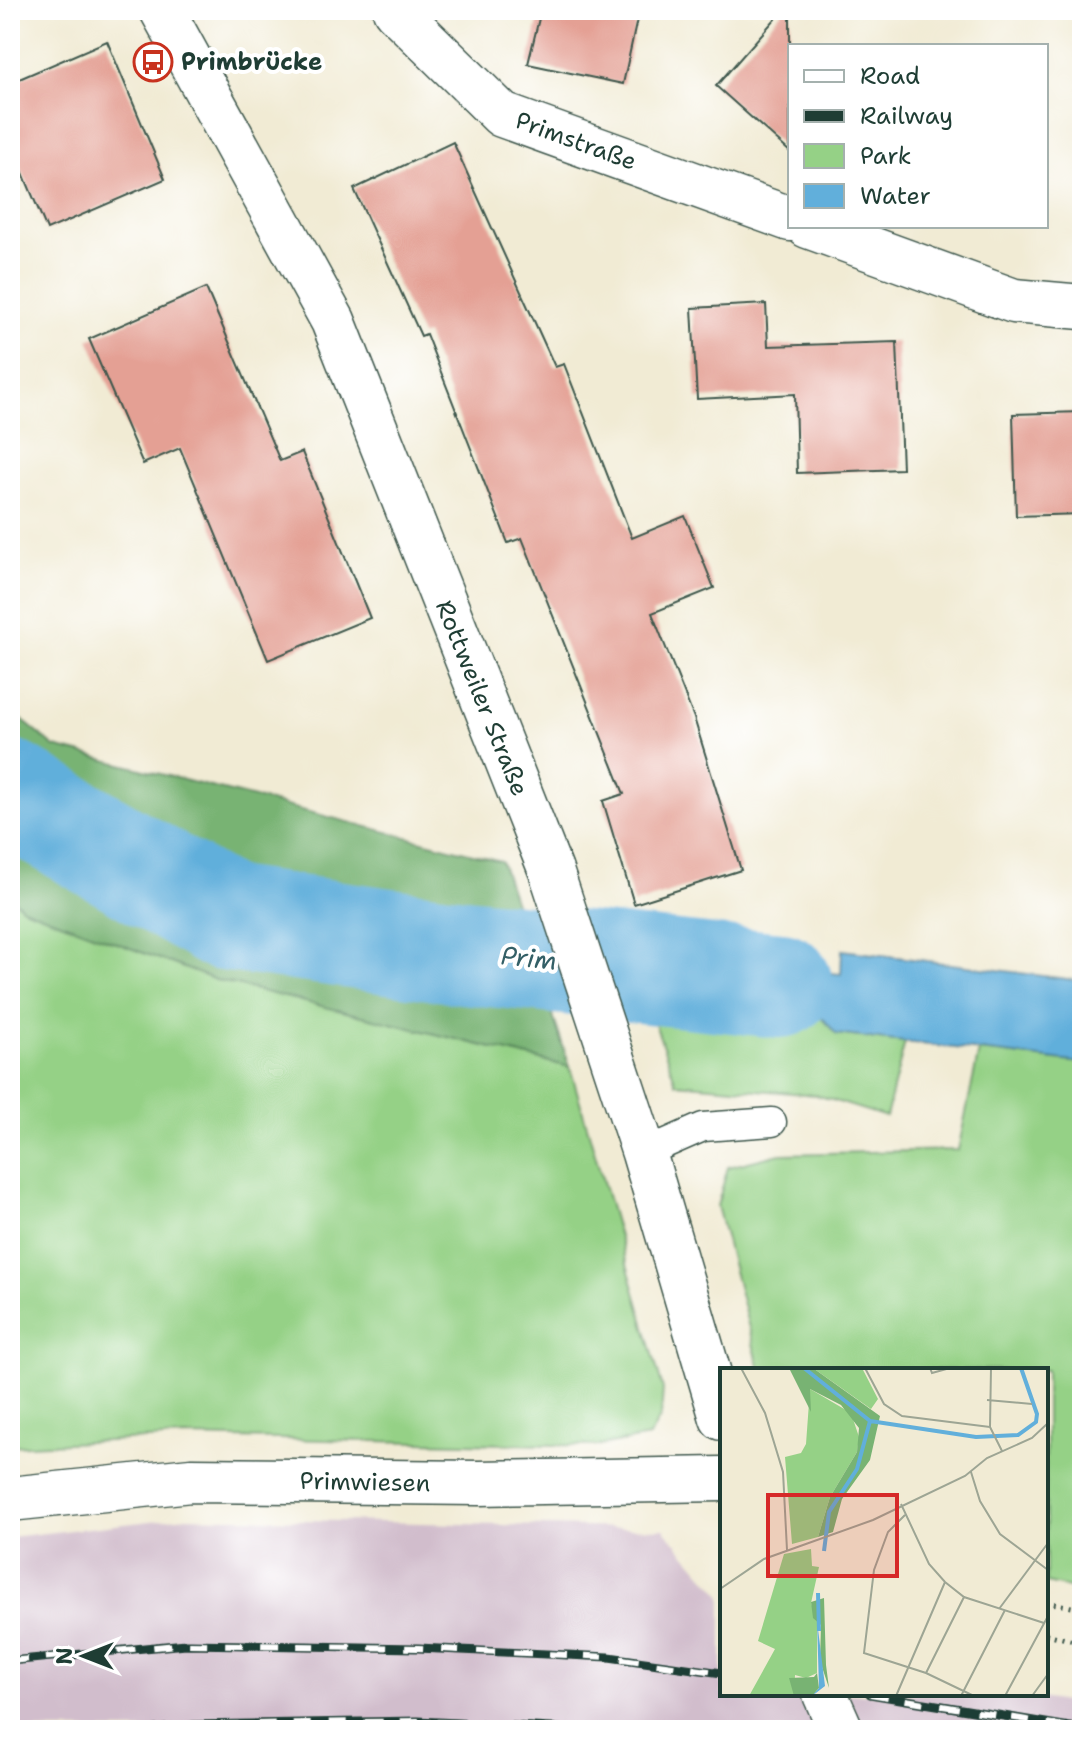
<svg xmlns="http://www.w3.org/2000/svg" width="1092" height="1740" font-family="'Shantell Sans',sans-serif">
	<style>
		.industrial { fill: #d1bdcc }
		.green { fill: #95d186; stroke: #5a875d; stroke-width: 2 }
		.forest { fill: #78b373; stroke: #4c7854; stroke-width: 2 }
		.water { fill: #61afdb; stroke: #407688; stroke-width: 2 }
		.pier { fill: #f1ebd4 }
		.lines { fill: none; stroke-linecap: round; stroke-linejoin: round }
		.river { stroke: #61afdb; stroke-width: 106 }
		.building { fill: #e4a094 }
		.service-casing { stroke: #3e574c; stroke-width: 31 }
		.minor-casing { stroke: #3e574c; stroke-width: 47 }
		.tertiary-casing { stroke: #3e574c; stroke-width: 47 }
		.path { stroke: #3e574c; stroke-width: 5; stroke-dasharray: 2 6; stroke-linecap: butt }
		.service { stroke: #fff; stroke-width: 28 }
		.minor { stroke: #fff; stroke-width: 44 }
		.tertiary { stroke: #fff; stroke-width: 44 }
		.rail-casing { stroke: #1f3d34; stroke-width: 9 }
		.rail { stroke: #fff; stroke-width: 6; stroke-dasharray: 18; stroke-linecap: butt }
		.labels { text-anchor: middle; stroke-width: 8; stroke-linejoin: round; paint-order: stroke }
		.poi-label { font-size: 24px; font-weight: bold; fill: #1f3d34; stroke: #fff; text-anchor: start }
		.street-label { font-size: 24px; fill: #1f3d34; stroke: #fff }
		.water-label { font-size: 26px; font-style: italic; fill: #335f66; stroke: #fff }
		.inset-river { fill: none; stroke: #61afdb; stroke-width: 4 }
		.inset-road { fill: none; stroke: #9da594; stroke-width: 2 }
		.view { fill: #d62828; fill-opacity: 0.15; stroke: #d62828; stroke-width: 4 }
		.inset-edge { fill: none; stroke: #1f3d34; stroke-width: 4 }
	</style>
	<rect width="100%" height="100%" fill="#fff"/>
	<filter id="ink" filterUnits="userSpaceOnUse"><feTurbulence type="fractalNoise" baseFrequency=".0125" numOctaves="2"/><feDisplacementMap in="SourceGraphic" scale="16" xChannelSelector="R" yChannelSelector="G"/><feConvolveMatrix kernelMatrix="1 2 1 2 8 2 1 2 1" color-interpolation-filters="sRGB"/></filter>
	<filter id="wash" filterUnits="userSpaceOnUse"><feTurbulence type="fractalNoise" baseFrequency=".006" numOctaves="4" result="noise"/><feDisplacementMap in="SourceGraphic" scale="32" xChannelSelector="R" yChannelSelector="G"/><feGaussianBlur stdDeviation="1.8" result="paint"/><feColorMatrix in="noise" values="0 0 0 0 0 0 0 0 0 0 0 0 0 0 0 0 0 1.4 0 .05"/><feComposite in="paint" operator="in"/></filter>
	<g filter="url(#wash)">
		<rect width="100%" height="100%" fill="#f1ebd4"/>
		<path class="industrial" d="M 186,1517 L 664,1529 L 722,1596 L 722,1694 L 1017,1694 L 1082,1705 L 1082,1730 L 10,1730 L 10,1537 Z"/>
		<path class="green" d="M 10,896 L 23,908 L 216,980 L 570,1067 L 663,1389 L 661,1416 L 649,1437 L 599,1446 L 185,1437 L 10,1446 Z
			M 646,998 L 779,1017 L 817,1011 L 836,1034 L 905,1042 L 886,1117 L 816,1095 L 676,1083 Z
			M 979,1051 L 1082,1063 L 1082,1591 L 1046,1583 L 1046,1370 L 760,1370 L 717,1206 L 728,1167 L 780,1154 L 958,1150 Z"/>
		<path class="forest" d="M 10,710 L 55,747 L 501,861 L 570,1067 L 216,980 L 23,908 L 10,896 Z"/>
		<path class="water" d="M 623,936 L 781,962 L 800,970 L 841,974 L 842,950 L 1082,981 L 1082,1063 L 836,1034 L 817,1011 L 779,1017 L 646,998 Z"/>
		<path class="pier" d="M 622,932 L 646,998 L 647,1002 L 642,1000 L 620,937 Z"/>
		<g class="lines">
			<path class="river" d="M 10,793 L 224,918 L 454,950 L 780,985"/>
		</g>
		<g id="blocks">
			<path class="building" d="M 541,10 L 639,10 L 623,84 L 528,64 Z
				M 783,10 L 790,10 L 790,152 L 716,86 Z
				M 107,41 L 165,179 L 47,230 L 10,142 L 10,83 Z
				M 453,142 L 555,367 L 564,364 L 632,538 L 685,516 L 714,588 L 652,613 L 694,718 L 741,870 L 634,904 L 603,801 L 624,794 L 522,538 L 508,543 L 426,334 L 421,336 L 354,189 Z
				M 206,288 L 280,461 L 302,452 L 370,618 L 268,660 L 180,448 L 143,464 L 89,339 Z
				M 766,304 L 768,346 L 897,342 L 902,469 L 797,473 L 795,394 L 697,399 L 692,308 Z
				M 1082,412 L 1082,514 L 1016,516 L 1013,414 Z"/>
		</g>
	</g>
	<g filter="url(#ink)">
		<use href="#blocks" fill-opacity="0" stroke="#3e574c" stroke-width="2"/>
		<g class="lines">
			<g class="service-casing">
				<path id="service" d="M 644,1153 L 703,1127 L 772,1122"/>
			</g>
			<g class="minor-casing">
				<path id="minor" d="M 395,10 L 502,115 L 790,219
					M 808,226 L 1014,301 L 1082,307
					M 10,1499 L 191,1480 L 479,1483 L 722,1479"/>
			</g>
			<g class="tertiary-casing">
				<path id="tertiary" d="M 162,10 L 333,321 L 551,871 L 644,1153 L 722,1418
					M 825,1694 L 841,1730"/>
			</g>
			<path class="path" d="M 1046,1602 L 1082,1609
				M 1046,1634 L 1082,1643"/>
			<use href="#service" class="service"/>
			<use href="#minor" class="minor"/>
			<use href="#tertiary" class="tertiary"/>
			<g class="rail-casing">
				<path id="rail" d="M 10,1661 L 186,1644 L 418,1648 L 609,1657 L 722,1673
					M 870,1694 L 1082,1729
					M 149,1730 L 194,1725 L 418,1721 L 591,1730"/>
			</g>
			<use href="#rail" class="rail"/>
		</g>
	</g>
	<defs>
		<g id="bus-ring" transform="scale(2)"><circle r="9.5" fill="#fff" stroke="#c8321e" stroke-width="1.5"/><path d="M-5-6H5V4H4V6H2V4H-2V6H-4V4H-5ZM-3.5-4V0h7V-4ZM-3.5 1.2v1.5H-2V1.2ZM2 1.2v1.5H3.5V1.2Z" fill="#c8321e"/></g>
	</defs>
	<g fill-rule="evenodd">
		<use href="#bus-ring" x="153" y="62"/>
	</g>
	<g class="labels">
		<g class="poi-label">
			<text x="181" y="70">Primbrücke</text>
		</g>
		<g class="street-label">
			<text transform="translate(576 141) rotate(20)" y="8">Primstraße</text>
			<text transform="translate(482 698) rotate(68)" y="8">Rottweiler Straße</text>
			<text transform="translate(365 1482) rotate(1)" y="8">Primwiesen</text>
		</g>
		<g class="water-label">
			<text transform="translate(529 958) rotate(6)" y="9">Prim</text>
		</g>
	</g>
	<g transform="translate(720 1368)">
		<rect width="328" height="328" fill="#f1ebd4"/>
		<path d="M 93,0 L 142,0 L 158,31 L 151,41 ZM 90,21 L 131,45 L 139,69 L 137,84 L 110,129 L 98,169 L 72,176 L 65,89 L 81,85 L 86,76 ZM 91,181 L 92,198 L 99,199 L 91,235 L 97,253 L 97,305 L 86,310 L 75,307 L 74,328 L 29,328 L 55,281 L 38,273 L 64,186 Z" fill="#95d186"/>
		<path d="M 69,0 L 93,0 L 160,48 L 150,92 L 122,131 L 113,164 L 98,169 L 110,129 L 137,84 L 139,60 L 121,37 L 90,21 L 91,44 ZM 104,230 L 106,297 L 109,320 L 100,293 L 101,257 L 93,250 L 91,234 ZM 97,305 L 99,320 L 92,328 L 74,328 L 69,310 L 94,309 Z" fill="#78b373"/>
		<path d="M 97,253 L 105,318 L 92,328 L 99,320 Z" fill="#61afdb"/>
		<path class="inset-river" d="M 84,0 L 150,53 L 137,101 L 109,144 L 104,183M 150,53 L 256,69 L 298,67 L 316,54 L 317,46 L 301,0M 98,225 L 99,263"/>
		<path class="inset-road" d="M 21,0 L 45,45 L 63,104 L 67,182M 145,0 L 164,36 L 182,48 L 270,59M 210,0 L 212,5 L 230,0M 271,0 L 270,59 L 282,83M 267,32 L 312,36M 251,104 L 260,133 L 280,166 L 328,202M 181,136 L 209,196 L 225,214 L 244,229 L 324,255M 185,147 L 168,164 L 154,202 L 144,285 L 206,305 L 254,328M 0,221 L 44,191 L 153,152 L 245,108 L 267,90 L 312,70 L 328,55M 279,241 L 328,175M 206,305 L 244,229M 176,328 L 225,214M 241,328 L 285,242M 285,328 L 328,248M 312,328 L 328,306"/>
		<path class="view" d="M 48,127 L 177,127 L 177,208 L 48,208 Z"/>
		<rect width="328" height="328" class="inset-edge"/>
	</g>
	<rect width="1092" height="1740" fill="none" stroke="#fff" stroke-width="40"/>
	<rect x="788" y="44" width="260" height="184" fill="#ffffff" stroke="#a5b1ae" stroke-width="2"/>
	<rect x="804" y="70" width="40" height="12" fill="#ffffff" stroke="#a5b1ae" stroke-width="2"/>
	<text x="860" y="84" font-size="24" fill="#1f3d34">Road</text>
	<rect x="804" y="110" width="40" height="12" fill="#1f3d34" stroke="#a5b1ae" stroke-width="2"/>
	<text x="860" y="124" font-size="24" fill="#1f3d34">Railway</text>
	<rect x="804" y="144" width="40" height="24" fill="#95d186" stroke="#a5b1ae" stroke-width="2"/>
	<text x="860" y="164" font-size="24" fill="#1f3d34">Park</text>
	<rect x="804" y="184" width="40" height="24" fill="#61afdb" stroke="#a5b1ae" stroke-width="2"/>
	<text x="860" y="204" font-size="24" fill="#1f3d34">Water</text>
	<g transform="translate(84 1656) rotate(270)" stroke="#ffffff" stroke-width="6" paint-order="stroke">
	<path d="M0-6L14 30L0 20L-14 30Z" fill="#1f3d34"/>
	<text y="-12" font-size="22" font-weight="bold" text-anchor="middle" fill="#1f3d34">N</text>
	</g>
</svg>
